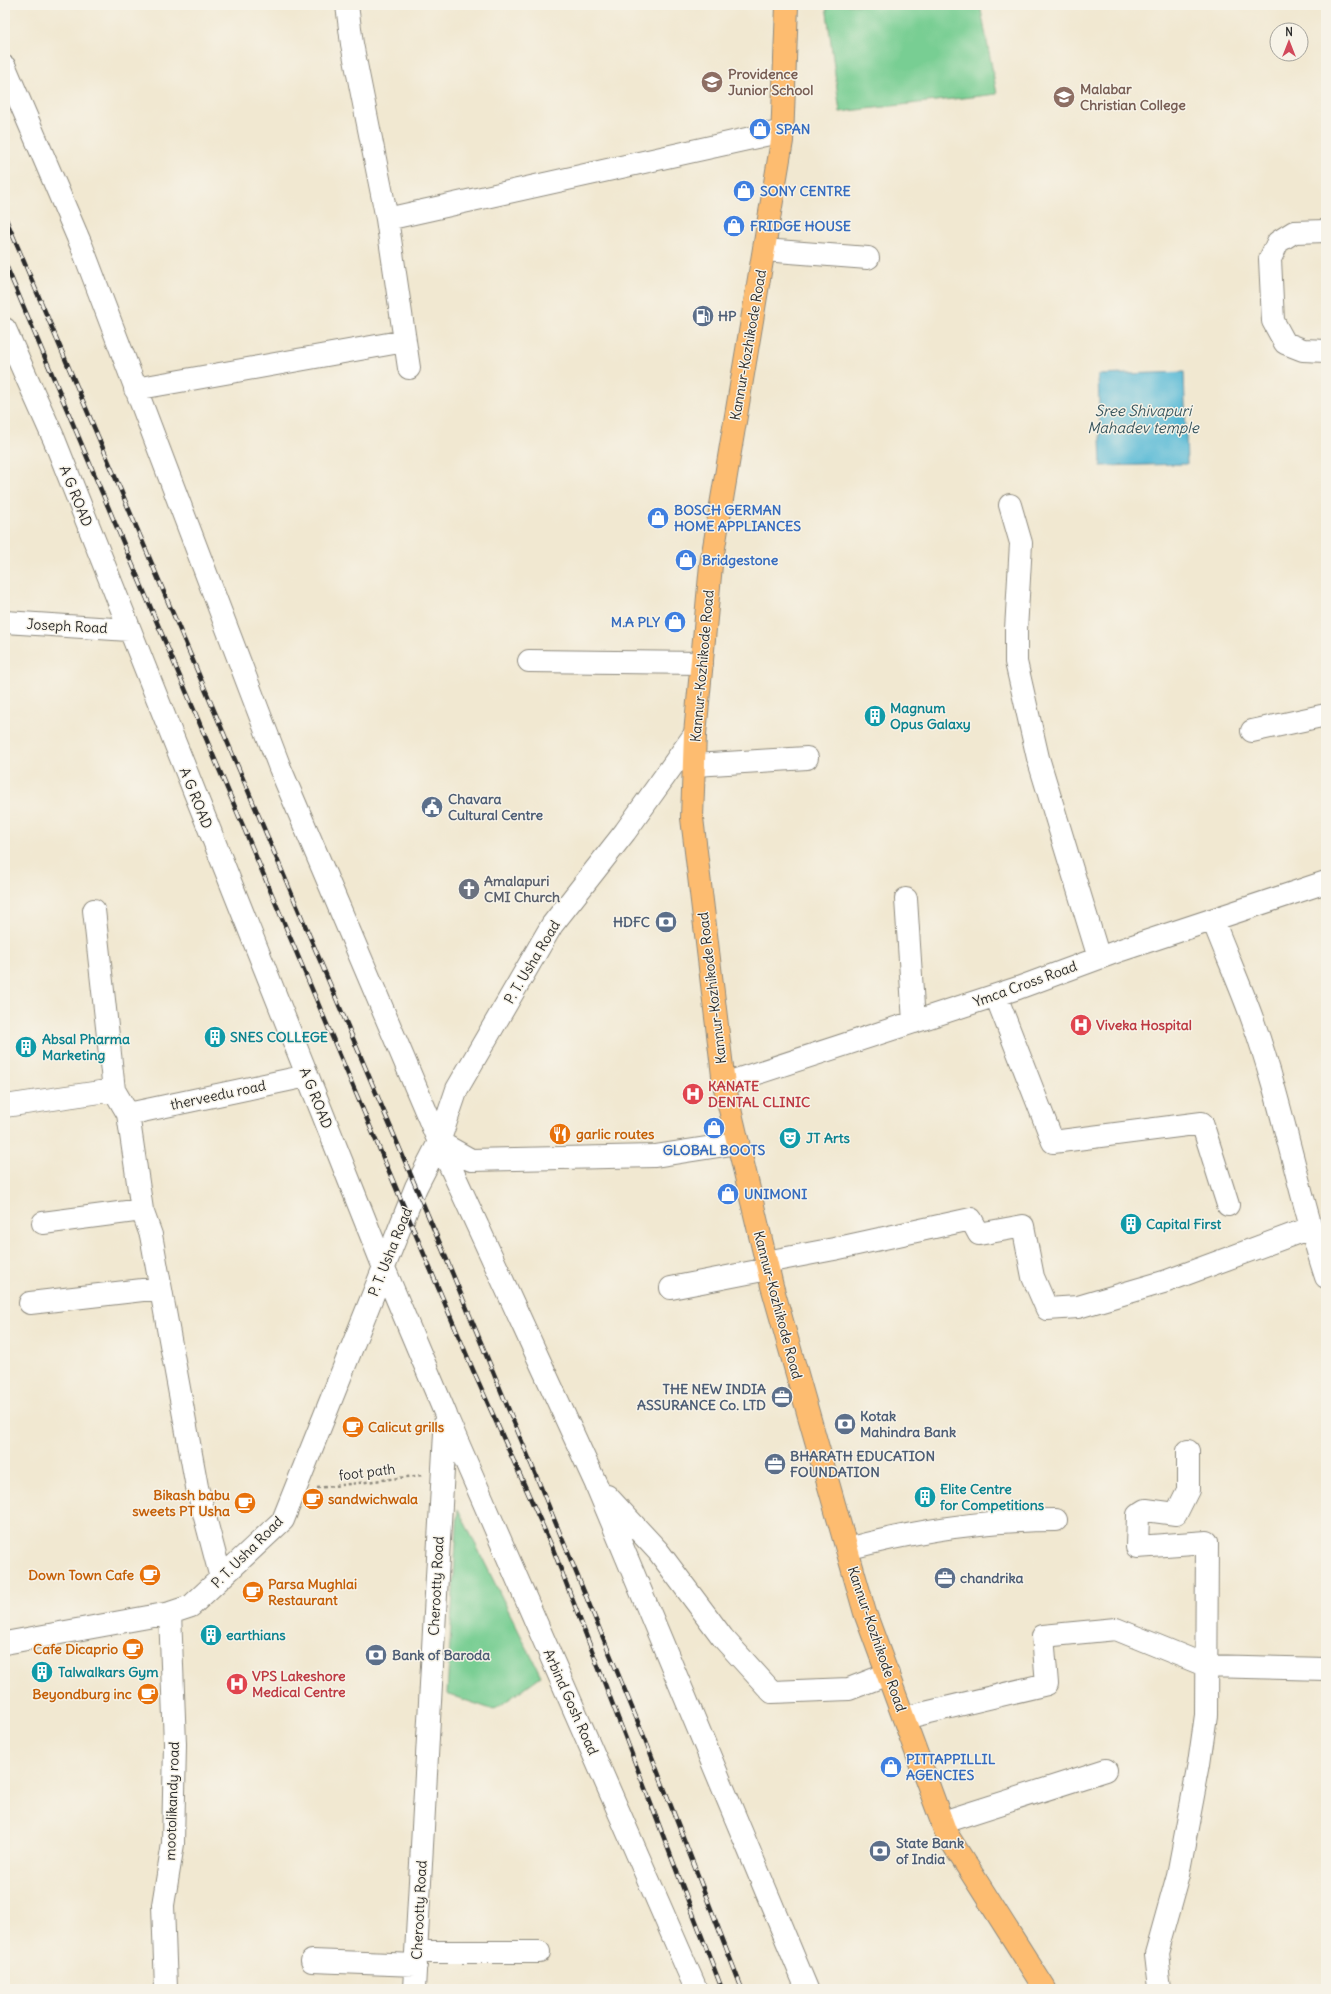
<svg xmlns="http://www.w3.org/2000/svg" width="1331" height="1994" font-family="Delius,sans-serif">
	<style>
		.green { fill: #78ce93; stroke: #527c5f }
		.water { fill: #57b9d6; stroke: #417280 }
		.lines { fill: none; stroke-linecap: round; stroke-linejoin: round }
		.minor-casing { stroke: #8e8a7e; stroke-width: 24 }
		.major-casing { stroke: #8e8a7e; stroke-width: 24 }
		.path { stroke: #8e8a7e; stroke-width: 2.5; stroke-dasharray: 3 3; stroke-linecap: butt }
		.minor { stroke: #fff; stroke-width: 22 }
		.major { stroke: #fdbc70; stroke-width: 22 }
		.rail-casing { stroke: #2b2b2b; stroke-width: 4.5 }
		.rail { stroke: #f7f3e8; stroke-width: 3; stroke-dasharray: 9; stroke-linecap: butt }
		.labels { text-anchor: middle; stroke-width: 3; stroke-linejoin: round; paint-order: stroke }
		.education-label { font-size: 14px; font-weight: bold; fill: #785e54; stroke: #f7f3e8; text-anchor: start }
		.shop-label { font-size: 14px; font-weight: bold; fill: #366cbe; stroke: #f7f3e8; text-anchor: start }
		.service-label { font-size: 14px; font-weight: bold; fill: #4e5e75; stroke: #f7f3e8; text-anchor: start }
		.street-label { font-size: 14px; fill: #2b2b2b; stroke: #f7f3e8 }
		.culture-label { font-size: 14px; font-weight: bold; fill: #0d838f; stroke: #f7f3e8; text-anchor: start }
		.worship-label { font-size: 14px; font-weight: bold; fill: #5b616d; stroke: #f7f3e8; text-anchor: start }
		.health-label { font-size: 14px; font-weight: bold; fill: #be3a42; stroke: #f7f3e8; text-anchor: start }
		.food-label { font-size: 14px; font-weight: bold; fill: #c56008; stroke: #f7f3e8; text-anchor: start }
		.water-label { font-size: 15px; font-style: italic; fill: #38565e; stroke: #f7f3e8 }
	</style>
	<rect width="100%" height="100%" fill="#f7f3e8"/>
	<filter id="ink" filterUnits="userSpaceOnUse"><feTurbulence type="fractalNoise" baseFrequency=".025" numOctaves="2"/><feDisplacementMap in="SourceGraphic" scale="8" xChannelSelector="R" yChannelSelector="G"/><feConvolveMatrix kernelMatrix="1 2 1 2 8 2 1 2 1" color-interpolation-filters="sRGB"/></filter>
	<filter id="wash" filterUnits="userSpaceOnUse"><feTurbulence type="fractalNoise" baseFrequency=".012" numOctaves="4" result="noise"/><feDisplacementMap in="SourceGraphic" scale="16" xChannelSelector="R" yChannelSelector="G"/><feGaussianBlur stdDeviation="0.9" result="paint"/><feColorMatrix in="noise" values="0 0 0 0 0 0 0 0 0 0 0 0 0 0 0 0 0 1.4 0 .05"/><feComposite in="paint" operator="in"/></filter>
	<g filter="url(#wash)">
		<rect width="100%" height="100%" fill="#f1e8d1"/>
		<path class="green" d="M 826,5 L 980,5 L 997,94 L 840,112 Z
			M 458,1509 L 541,1676 L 494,1710 L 447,1694 Z"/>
		<path class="water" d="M 1184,372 L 1187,464 L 1101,466 L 1098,375 Z"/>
	</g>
	<g filter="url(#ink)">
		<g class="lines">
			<g class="minor-casing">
				<path id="minor" d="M 347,5 L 352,44 L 387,219 L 409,368
					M 5,67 L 82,247 L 280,768 L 439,1142 L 596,1484 L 807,1989
					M 387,219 L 783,131
					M 1326,231 L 1294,232 L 1278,242 L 1270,259 L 1273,321 L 1285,343 L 1303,350 L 1326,351
					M 764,250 L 868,258
					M 5,329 L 54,439 L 384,1268 L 446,1415 L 414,1989
					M 135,389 L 405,341
					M 1010,505 L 1021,543 L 1016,630 L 1016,662 L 1038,758 L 1099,958
					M 5,622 L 129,630
					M 529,661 L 702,663
					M 1252,731 L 1326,715
					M 695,765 L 807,758
					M 906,899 L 914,1022
					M 94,910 L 114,1090 L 128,1114 L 142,1210 L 151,1235 L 197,1487 L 221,1578
					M 1213,920 C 1226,954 1241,987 1253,1021 C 1283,1105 1298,1193 1326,1277
					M 996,996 L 1053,1142 L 1202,1123 L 1228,1205
					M 724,1084 L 1018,988 L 1121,950 L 1326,882
					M 5,1106 L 114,1090
					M 128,1114 L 307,1076
					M 439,1142 L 471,1160 L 655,1156 L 738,1143
					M 43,1223 L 142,1210
					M 766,1262 L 834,1249 L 971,1219 L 979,1234 L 1023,1226 L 1033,1277 L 1047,1309 L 1078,1307 L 1167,1281 L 1310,1228
					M 671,1288 L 768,1269
					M 30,1303 L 160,1288
					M 447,1418 L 696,1989
					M 607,1496 L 658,1551 L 723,1638 L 772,1692 L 849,1689 L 888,1674
					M 847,1549 C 914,1531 986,1520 1056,1520
					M 5,1643 L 170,1613 L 191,1606 L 283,1520 L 416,1187 L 439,1142 L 457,1089 L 552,925 L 625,832 L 695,734
					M 904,1718 L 1047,1684 L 1043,1636 L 1116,1629 L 1207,1666 L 1326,1669
					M 943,1822 L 1106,1770
					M 417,1952 L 539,1952
					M 312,1961 L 416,1965
					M 166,1989 L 163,1905 L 173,1844 L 175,1744 L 170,1613
					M 1160,1989 L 1156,1954 L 1178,1875 L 1199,1764 L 1206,1715 L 1207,1542 L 1137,1547 L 1138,1515 L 1146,1510 L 1176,1514 L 1188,1490 L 1188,1451"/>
			</g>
			<g class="major-casing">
				<path id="major" d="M 787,5 L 782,141 L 711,565 L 695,734 L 692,818 L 724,1084 L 772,1286 L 865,1613 L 946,1833 L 1045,1989"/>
			</g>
			<path class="path" d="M 317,1488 L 423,1475"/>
			<use href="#minor" class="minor"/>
			<use href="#major" class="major"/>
			<g class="rail-casing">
				<path id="rail" d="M 5,217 L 446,1258 L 645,1739 L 742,1989
					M 5,263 L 473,1370 L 553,1549 L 722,1989"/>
			</g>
			<use href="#rail" class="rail"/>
		</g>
	</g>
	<defs>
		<g id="school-disc" transform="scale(1.15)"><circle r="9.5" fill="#8d6e63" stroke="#f7f3e8"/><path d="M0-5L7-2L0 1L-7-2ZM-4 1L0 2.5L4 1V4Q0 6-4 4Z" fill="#fff"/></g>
		<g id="university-disc" transform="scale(1.15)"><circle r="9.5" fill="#8d6e63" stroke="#f7f3e8"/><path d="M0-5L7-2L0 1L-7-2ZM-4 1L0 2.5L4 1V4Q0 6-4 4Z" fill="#fff"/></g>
		<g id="shop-disc" transform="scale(1.15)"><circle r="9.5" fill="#3f7fe0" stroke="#f7f3e8"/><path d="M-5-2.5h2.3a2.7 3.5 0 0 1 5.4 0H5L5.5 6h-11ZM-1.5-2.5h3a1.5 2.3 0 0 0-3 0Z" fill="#fff"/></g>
		<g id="fuel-disc" transform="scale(1.15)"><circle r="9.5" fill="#5c6f8a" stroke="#f7f3e8"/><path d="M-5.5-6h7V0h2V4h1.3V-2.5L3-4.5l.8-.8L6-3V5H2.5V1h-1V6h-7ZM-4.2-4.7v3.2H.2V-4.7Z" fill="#fff"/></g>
		<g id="building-disc" transform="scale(1.15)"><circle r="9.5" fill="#0f9aa8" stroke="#f7f3e8"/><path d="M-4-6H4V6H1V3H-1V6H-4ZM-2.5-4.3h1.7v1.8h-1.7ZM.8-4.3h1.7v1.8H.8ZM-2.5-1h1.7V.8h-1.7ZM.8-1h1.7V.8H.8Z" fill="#fff"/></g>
		<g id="civic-disc" transform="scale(1.15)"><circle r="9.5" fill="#5c6f8a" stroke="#f7f3e8"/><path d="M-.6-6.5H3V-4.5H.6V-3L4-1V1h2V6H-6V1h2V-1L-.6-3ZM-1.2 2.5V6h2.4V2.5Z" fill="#fff"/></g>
		<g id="church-disc" transform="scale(1.15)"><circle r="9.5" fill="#6b7280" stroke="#f7f3e8"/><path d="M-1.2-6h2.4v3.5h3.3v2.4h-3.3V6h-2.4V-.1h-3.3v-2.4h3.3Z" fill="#fff"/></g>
		<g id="bank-disc" transform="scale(1.15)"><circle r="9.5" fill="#5c6f8a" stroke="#f7f3e8"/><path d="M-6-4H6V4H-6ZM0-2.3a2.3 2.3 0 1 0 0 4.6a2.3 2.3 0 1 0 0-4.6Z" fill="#fff"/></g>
		<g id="hospital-disc" transform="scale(1.15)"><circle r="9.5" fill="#e0444e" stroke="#f7f3e8"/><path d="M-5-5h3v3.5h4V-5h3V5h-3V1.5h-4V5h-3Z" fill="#fff"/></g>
		<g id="restaurant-disc" transform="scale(1.15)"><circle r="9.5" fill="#e8710a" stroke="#f7f3e8"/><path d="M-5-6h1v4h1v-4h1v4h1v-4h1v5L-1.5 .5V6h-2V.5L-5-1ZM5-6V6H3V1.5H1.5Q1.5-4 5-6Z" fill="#fff"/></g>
		<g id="theatre-disc" transform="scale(1.15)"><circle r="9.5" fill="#0f9aa8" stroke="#f7f3e8"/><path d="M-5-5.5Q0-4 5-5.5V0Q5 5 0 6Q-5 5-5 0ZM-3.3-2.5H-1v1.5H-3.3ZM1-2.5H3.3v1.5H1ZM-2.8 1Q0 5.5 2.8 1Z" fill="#fff"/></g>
		<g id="office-disc" transform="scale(1.15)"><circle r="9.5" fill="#5c6f8a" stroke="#f7f3e8"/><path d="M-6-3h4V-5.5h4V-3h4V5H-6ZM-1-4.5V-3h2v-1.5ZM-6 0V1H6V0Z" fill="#fff"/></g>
		<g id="cafe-disc" transform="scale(1.15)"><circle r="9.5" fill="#e8710a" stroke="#f7f3e8"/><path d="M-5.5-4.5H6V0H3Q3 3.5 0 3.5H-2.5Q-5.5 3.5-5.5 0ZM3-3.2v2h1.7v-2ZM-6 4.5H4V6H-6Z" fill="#fff"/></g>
	</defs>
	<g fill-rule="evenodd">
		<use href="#school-disc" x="712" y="82"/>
		<use href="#university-disc" x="1064" y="97"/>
		<use href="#shop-disc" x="760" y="129"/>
		<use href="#shop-disc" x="744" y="191"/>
		<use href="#shop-disc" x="734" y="226"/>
		<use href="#fuel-disc" x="703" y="316"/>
		<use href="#shop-disc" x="658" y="518"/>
		<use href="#shop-disc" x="686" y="560"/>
		<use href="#shop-disc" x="675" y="622"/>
		<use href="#building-disc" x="875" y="716"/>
		<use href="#civic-disc" x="432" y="807"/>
		<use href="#church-disc" x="469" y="889"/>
		<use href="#bank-disc" x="666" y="922"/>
		<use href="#hospital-disc" x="1081" y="1025"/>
		<use href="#building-disc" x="215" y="1037"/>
		<use href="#building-disc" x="26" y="1047"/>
		<use href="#hospital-disc" x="693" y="1094"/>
		<use href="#shop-disc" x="714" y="1128"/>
		<use href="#restaurant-disc" x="560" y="1134"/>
		<use href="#theatre-disc" x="790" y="1138"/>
		<use href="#shop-disc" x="728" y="1194"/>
		<use href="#building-disc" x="1131" y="1224"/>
		<use href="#office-disc" x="782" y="1397"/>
		<use href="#bank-disc" x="845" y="1424"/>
		<use href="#cafe-disc" x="353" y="1427"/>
		<use href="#office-disc" x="775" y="1464"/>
		<use href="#building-disc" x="925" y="1497"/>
		<use href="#cafe-disc" x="313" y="1499"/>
		<use href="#cafe-disc" x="245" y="1503"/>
		<use href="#cafe-disc" x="150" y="1575"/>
		<use href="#office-disc" x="945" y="1578"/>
		<use href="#cafe-disc" x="253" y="1592"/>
		<use href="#building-disc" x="211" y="1635"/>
		<use href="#cafe-disc" x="133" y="1649"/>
		<use href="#bank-disc" x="376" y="1655"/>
		<use href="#building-disc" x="42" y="1672"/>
		<use href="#hospital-disc" x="237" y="1684"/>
		<use href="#cafe-disc" x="148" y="1694"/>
		<use href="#shop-disc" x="891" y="1767"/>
		<use href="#bank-disc" x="880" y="1851"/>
	</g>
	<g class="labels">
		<g class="education-label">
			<text x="728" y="79">Providence<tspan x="728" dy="16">Junior School</tspan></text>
			<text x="1080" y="94">Malabar<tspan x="1080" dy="16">Christian College</tspan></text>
		</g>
		<g class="shop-label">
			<text x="776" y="134">SPAN</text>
			<text x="760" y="196">SONY CENTRE</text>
			<text x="750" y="231">FRIDGE HOUSE</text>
			<text x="674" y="515">BOSCH GERMAN<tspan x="674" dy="16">HOME APPLIANCES</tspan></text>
			<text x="702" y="565">Bridgestone</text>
			<text x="660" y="627" text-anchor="end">M.A PLY</text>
			<text x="714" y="1155" text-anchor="middle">GLOBAL BOOTS</text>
			<text x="744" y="1199">UNIMONI</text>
			<text x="906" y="1764">PITTAPPILLIL<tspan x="906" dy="16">AGENCIES</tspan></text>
		</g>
		<g class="service-label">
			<text x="718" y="321">HP</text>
			<text x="448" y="804">Chavara<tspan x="448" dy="16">Cultural Centre</tspan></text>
			<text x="650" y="927" text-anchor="end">HDFC</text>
			<text x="766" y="1394" text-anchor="end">THE NEW INDIA<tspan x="766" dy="16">ASSURANCE Co. LTD</tspan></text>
			<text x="860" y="1421">Kotak<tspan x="860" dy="16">Mahindra Bank</tspan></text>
			<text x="790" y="1461">BHARATH EDUCATION<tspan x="790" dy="16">FOUNDATION</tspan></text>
			<text x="960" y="1583">chandrika</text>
			<text x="392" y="1660">Bank of Baroda</text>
			<text x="896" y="1848">State Bank<tspan x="896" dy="16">of India</tspan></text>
		</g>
		<g class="street-label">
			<text transform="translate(748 345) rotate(-80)" y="5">Kannur-Kozhikode Road</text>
			<text transform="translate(76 496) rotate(68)" y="5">A G ROAD</text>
			<text transform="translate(67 626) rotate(3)" y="5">Joseph Road</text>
			<text transform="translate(702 666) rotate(-85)" y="5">Kannur-Kozhikode Road</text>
			<text transform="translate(196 798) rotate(68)" y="5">A G ROAD</text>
			<text transform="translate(532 962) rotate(-59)" y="5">P. T. Usha Road</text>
			<text transform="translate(1025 984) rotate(-20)" y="5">Ymca Cross Road</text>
			<text transform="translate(712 988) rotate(-97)" y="5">Kannur-Kozhikode Road</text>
			<text transform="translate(218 1095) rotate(-12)" y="5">therveedu road</text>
			<text transform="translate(316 1098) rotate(68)" y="5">A G ROAD</text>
			<text transform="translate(390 1252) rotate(-68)" y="5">P. T. Usha Road</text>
			<text transform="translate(778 1305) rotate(75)" y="5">Kannur-Kozhikode Road</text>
			<text transform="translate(367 1472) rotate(-7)" y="5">foot path</text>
			<text transform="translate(247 1552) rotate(-45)" y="5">P. T. Usha Road</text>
			<text transform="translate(436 1586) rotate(-87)" y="5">Cherootty Road</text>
			<text transform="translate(877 1639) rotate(71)" y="5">Kannur-Kozhikode Road</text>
			<text transform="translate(571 1702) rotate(66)" y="5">Arbind Gosh Road</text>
			<text transform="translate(172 1801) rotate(-88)" y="5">mootolikandy road</text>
			<text transform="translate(419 1910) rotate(-87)" y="5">Cherootty Road</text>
		</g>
		<g class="culture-label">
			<text x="890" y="713">Magnum<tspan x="890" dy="16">Opus Galaxy</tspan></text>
			<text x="230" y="1042">SNES COLLEGE</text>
			<text x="42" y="1044">Absal Pharma<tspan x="42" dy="16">Marketing</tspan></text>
			<text x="806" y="1143">JT Arts</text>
			<text x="1146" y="1229">Capital First</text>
			<text x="940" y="1494">Elite Centre<tspan x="940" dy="16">for Competitions</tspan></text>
			<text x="226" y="1640">earthians</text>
			<text x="58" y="1677">Talwalkars Gym</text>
		</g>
		<g class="worship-label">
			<text x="484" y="886">Amalapuri<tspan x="484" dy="16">CMI Church</tspan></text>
		</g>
		<g class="health-label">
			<text x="1096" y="1030">Viveka Hospital</text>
			<text x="708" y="1091">KANATE<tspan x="708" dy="16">DENTAL CLINIC</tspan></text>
			<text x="252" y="1681">VPS Lakeshore<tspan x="252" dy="16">Medical Centre</tspan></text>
		</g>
		<g class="food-label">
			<text x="576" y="1139">garlic routes</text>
			<text x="368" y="1432">Calicut grills</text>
			<text x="230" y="1500" text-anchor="end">Bikash babu<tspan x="230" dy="16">sweets PT Usha</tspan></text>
			<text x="328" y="1504">sandwichwala</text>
			<text x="134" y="1580" text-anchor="end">Down Town Cafe</text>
			<text x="268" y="1589">Parsa Mughlai<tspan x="268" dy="16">Restaurant</tspan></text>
			<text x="118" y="1654" text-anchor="end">Cafe Dicaprio</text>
			<text x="132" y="1699" text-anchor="end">Beyondburg inc</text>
		</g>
		<g class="water-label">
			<text x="1143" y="416">Sree Shivapuri<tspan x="1143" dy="17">Mahadev temple</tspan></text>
		</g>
	</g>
	<rect width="1331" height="1994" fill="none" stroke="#f7f3e8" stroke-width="20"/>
	<g transform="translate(1289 42)"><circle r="19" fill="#f7f3e8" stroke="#a5a39c"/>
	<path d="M0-3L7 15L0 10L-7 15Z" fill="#d1495b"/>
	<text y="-6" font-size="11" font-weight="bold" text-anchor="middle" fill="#2b2b2b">N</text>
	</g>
</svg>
